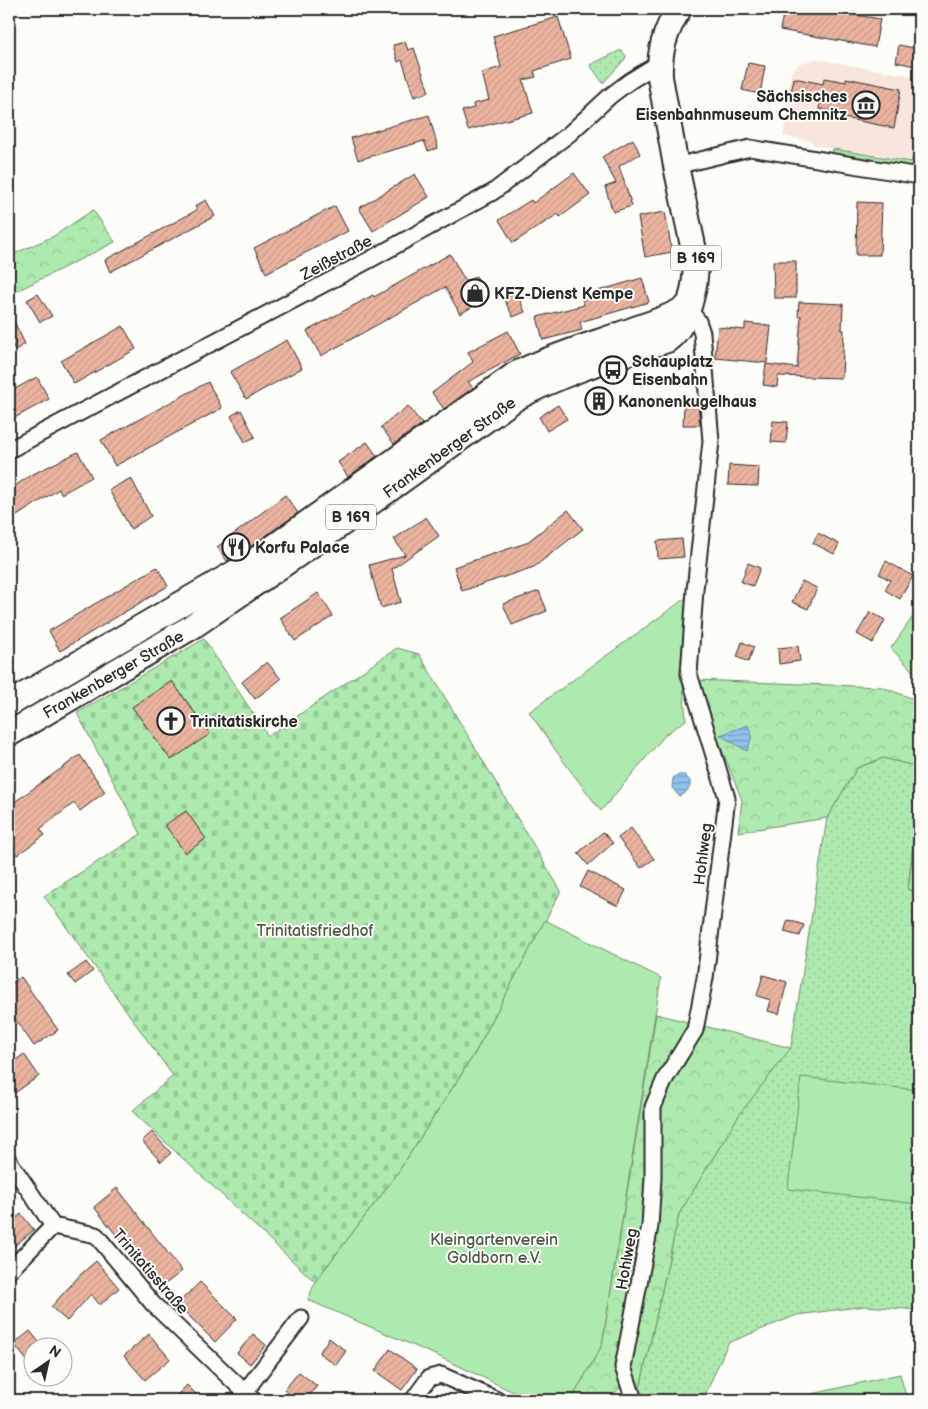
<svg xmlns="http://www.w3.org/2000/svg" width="928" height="1409" font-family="'Balsamiq Sans',sans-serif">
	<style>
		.built { fill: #f8e6dd }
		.grass { fill: url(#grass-dots); stroke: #6c8a6d }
		.forest { fill: url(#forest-crowns); stroke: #6c8a6d }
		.cemetery { fill: url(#cemetery-stones); stroke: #6c8a6d }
		.garden { fill: #aeeaaf; stroke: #6c8a6d }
		.water { fill: url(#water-rules); stroke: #67869f }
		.building { fill: url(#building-hatch); stroke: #2b2b2b }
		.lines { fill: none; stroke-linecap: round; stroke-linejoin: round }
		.street-casing { stroke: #2b2b2b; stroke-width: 19 }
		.primary-casing { stroke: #2b2b2b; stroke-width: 28 }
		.street { stroke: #fdfcf7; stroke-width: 15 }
		.primary { stroke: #fdfcf7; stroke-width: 24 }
		.labels { text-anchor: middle; stroke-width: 4; stroke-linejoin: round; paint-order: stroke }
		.shield { fill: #fdfcf7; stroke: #6a6a68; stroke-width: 1 }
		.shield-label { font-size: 15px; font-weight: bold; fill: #2b2b2b }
		.poi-label { font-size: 16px; font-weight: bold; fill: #2b2b2b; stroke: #fdfcf7; text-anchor: start }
		.street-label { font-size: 16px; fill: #2b2b2b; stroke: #fdfcf7 }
		.park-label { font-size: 16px; fill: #4c5b4c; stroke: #fdfcf7 }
	</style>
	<defs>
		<pattern id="grass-dots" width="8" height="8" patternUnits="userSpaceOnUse" patternTransform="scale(1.25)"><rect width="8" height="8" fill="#aeeaaf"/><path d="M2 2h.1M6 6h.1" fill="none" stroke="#96c997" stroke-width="1.8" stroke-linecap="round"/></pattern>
		<pattern id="forest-crowns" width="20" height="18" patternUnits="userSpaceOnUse" patternTransform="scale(1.25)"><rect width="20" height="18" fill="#aeeaaf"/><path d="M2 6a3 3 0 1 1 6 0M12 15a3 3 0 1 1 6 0" fill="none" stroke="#96c997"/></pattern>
		<pattern id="cemetery-stones" width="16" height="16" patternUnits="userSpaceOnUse" patternTransform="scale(1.25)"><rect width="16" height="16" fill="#aeeaaf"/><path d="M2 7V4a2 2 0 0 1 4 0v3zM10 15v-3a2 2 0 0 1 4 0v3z" fill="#96c997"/></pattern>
		<pattern id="water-rules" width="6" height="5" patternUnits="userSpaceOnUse" patternTransform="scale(1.25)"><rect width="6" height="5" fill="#8fc3ec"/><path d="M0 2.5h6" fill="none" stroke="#759fbf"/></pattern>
		<pattern id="building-hatch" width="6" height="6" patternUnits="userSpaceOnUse" patternTransform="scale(1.25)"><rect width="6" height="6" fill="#ebb4a1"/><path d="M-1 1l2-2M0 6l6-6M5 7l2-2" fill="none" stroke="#ca9b8b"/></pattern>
	</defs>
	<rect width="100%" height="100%" fill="#fdfcf7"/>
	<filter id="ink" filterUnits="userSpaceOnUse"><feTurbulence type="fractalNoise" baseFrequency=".02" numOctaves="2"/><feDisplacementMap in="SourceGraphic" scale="10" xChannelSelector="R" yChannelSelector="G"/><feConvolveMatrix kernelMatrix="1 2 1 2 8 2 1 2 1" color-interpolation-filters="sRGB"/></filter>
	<g filter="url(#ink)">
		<path class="built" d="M 816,59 L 919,77 L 919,170 L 812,144 L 812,141 L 783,136 L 790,98 L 788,97 L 791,73 L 800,63 Z"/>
		<path class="grass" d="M 619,51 L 622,51 L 626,56 L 625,59 L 603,83 L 590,65 Z
			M 883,758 L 919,767 L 919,789 L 908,890 L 919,891 L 919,1310 L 865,1306 L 797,1315 L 728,1343 L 703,1400 L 641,1400 L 638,1397 L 679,1214 L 739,1115 L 791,1047 L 827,818 L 857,768 Z"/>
		<path class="forest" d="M 833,149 L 911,162 L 913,156 L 919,157 L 919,170 L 832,153 Z
			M 93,210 L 115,242 L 9,295 L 9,256 L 54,236 Z
			M 694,680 L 882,687 L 919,701 L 919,767 L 883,758 L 857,768 L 827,818 L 738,832 L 742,800 Z
			M 656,1014 L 791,1048 L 739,1115 L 679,1214 L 638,1397 L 620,1388 L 608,1400 L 571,1400 L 602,1345 Z"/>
		<path class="cemetery" d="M 204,639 L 268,736 L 397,648 L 419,654 L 561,891 L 475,1053 L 395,1177 L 315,1282 L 132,1111 L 173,1076 L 44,896 L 141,834 L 77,713 Z"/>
		<path class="garden" d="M 687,597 L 681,661 L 686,720 L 666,734 L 601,811 L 564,762 L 529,712 Z
			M 919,608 L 919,678 L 891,648 Z
			M 913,848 L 919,849 L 919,891 L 908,890 Z
			M 545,920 L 661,978 L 602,1345 L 571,1400 L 530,1400 L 440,1357 L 308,1300 L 315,1282 L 395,1177 L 475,1053 Z
			M 801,1077 L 919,1090 L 919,1204 L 788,1189 Z
			M 900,1374 L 907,1400 L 786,1400 Z"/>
		<path class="water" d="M 748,725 L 752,736 L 747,751 L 720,735 Z
			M 677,775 L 685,775 L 690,781 L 690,787 L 684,794 L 679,796 L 672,788 L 673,778 Z"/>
		<path class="building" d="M 784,9 L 820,9 L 880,19 L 875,47 L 780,30 Z
			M 558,17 L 571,59 L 534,71 L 536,77 L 523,80 L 533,113 L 468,130 L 462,111 L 474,108 L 473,104 L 489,100 L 482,73 L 501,67 L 493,36 Z
			M 405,42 L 408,50 L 414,48 L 429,92 L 414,97 L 402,60 L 398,62 L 393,45 Z
			M 899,45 L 919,49 L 915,66 L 896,62 Z
			M 748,63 L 765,66 L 760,94 L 742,90 Z
			M 794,78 L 823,84 L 824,78 L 846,82 L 846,78 L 901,89 L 894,128 L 839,117 L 840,113 L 819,109 L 820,103 L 790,98 Z
			M 429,115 L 438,148 L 428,151 L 424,141 L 358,160 L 351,138 Z
			M 633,139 L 640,154 L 619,166 L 632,206 L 613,212 L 605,187 L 616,183 L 602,157 Z
			M 574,173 L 590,195 L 560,217 L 558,214 L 513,243 L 499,220 L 531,200 L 533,203 Z
			M 415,174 L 429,197 L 373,231 L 359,208 Z
			M 206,200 L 215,216 L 110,272 L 105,260 L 197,210 L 195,206 Z
			M 857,202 L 882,203 L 880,255 L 856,255 Z
			M 335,206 L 348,231 L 266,273 L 254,248 Z
			M 665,212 L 672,252 L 645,257 L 638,217 Z
			M 450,254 L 466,282 L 476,276 L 489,297 L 460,314 L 445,287 L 321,356 L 307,331 L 373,295 L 374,297 Z
			M 773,261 L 796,261 L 796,298 L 774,298 Z
			M 642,278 L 649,302 L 580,322 L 582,330 L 543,340 L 537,317 L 584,305 L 581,296 Z
			M 517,293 L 525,312 L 513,317 L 504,299 Z
			M 38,294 L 52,316 L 40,322 L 27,300 Z
			M 799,302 L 843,304 L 842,330 L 844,330 L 842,378 L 778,376 L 777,387 L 763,385 L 766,364 L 797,368 L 801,316 L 798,316 Z
			M 9,311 L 25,344 L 15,350 L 9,338 Z
			M 745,323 L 771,326 L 767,363 L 715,358 L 718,327 L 745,330 Z
			M 123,326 L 136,349 L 74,384 L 61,361 Z
			M 508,331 L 520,354 L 468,382 L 473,388 L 444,409 L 432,393 L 473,362 L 468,352 Z
			M 287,340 L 302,368 L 246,399 L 230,372 Z
			M 37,377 L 49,399 L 9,421 L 9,392 Z
			M 208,382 L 222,408 L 115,466 L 101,440 Z
			M 599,386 L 609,410 L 598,415 L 588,391 Z
			M 684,403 L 698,403 L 700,425 L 683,425 Z
			M 558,405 L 567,419 L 547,431 L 539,417 Z
			M 408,406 L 422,424 L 394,444 L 381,427 Z
			M 241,410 L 255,437 L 245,442 L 231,416 Z
			M 773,421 L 788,422 L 786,443 L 771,442 Z
			M 367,442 L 377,456 L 348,477 L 338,462 Z
			M 78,452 L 92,477 L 61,494 L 59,489 L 9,521 L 9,490 L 31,475 Z
			M 729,465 L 759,467 L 758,486 L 728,485 Z
			M 131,478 L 151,516 L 131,529 L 109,490 Z
			M 285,495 L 298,513 L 243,552 L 227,561 L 217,547 Z
			M 568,510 L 583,529 L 534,567 L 462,591 L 454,567 L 526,543 Z
			M 426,517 L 439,536 L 392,569 L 401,602 L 381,608 L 369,565 L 405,555 L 394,539 Z
			M 818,533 L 839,544 L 834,554 L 813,543 Z
			M 682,539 L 684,557 L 658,559 L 657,541 Z
			M 886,561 L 913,576 L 900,599 L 885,590 L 890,580 L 879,574 Z
			M 748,563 L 760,568 L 753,586 L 741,582 Z
			M 157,567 L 168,586 L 60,651 L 49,631 Z
			M 802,581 L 817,588 L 808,609 L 792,602 Z
			M 539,591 L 547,611 L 512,625 L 503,604 Z
			M 318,593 L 333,616 L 295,641 L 280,618 Z
			M 870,612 L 885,620 L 873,643 L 857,634 Z
			M 742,642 L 754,647 L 748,662 L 737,657 Z
			M 798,646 L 800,661 L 779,664 L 778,648 Z
			M 267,662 L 281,679 L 255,699 L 242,682 Z
			M 172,681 L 210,734 L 171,760 L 132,707 Z
			M 80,755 L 105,792 L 80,811 L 74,803 L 40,829 L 45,835 L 17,855 L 9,843 L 9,806 Z
			M 186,811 L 206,839 L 185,853 L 165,825 Z
			M 631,828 L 654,859 L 641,868 L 618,838 Z
			M 603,832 L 613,843 L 588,865 L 578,853 Z
			M 588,871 L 626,890 L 618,906 L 580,887 Z
			M 788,920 L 804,925 L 800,936 L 784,932 Z
			M 86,962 L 93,971 L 75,984 L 68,975 Z
			M 763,975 L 787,982 L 779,1014 L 768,1011 L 771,1000 L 757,996 Z
			M 21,977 L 58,1030 L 34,1046 L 9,1010 L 9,985 Z
			M 24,1054 L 39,1076 L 9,1097 L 9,1065 Z
			M 152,1132 L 171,1153 L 161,1162 L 142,1141 Z
			M 117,1188 L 182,1271 L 159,1289 L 94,1207 Z
			M 21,1214 L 34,1230 L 9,1250 L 9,1224 Z
			M 96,1261 L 119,1288 L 100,1305 L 91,1294 L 67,1321 L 51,1307 L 80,1275 Z
			M 200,1282 L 237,1319 L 215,1342 L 177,1304 Z
			M 30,1331 L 42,1346 L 32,1346 L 32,1367 L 14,1344 Z
			M 149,1334 L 170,1359 L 145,1380 L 124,1356 Z
			M 253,1334 L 266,1345 L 250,1364 L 237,1353 Z
			M 329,1338 L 346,1351 L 336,1365 L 319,1353 Z
			M 390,1349 L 417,1369 L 402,1390 L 375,1371 Z
			M 299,1372 L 317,1386 L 306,1400 L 297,1400 L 284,1390 Z
			M 187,1385 L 202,1400 L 172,1400 Z"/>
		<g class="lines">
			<g class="street-casing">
				<path id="street" d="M 676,166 L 750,148 L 919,176
					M 9,450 L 371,259 L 493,192 L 569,134 L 610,96 L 630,81 L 659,63
					M 9,1161 L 53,1226 L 96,1235 L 153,1304 L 253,1400
					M 9,1271 L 53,1226
					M 242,1400 L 253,1381 L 301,1318
					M 413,1400 L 429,1378 L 441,1375 L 497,1400
					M 634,1400 L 623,1367 L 650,1226 L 653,1178 L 653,1107 L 665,1079 L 695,1030 L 705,978 L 727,798 L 689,674 L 695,590 L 711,441 L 702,333 L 698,321 L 687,307"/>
			</g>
			<g class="primary-casing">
				<path id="primary" d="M 9,704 L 250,564 L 516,374 C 554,355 595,344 635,329 C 653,323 671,317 687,307
					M 9,734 L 190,628 L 323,537 L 516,398 C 563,372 615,357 667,340 C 689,324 696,286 696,260 L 676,166 L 660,77 C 659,51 665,31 679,9"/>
			</g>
			<use href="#street" class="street"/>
			<use href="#primary" class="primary"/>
		</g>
	</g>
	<defs>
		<g id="museum-ring" transform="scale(1.4375)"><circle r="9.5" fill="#fdfcf7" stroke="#2b2b2b" stroke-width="1.5"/><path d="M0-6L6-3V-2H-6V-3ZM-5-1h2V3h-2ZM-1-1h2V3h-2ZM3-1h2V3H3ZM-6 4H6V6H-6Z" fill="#2b2b2b"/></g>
		<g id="shop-ring" transform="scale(1.4375)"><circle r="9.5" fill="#fdfcf7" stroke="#2b2b2b" stroke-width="1.5"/><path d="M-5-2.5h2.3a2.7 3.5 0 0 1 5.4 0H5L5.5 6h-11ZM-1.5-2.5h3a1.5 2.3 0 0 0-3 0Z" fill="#2b2b2b"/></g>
		<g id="bus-ring" transform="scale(1.4375)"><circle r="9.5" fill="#fdfcf7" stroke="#2b2b2b" stroke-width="1.5"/><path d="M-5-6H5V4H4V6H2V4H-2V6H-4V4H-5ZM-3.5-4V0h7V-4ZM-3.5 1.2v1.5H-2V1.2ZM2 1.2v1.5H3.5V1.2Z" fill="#2b2b2b"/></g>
		<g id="building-ring" transform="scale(1.4375)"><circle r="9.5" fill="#fdfcf7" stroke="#2b2b2b" stroke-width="1.5"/><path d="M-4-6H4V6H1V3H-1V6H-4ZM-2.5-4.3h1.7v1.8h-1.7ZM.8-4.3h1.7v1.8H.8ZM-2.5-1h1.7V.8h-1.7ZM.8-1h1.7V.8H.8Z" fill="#2b2b2b"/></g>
		<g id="restaurant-ring" transform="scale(1.4375)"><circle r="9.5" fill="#fdfcf7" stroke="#2b2b2b" stroke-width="1.5"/><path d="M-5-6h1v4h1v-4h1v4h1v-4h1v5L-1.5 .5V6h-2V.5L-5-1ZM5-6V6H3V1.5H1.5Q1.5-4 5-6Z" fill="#2b2b2b"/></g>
		<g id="church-ring" transform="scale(1.4375)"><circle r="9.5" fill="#fdfcf7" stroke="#2b2b2b" stroke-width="1.5"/><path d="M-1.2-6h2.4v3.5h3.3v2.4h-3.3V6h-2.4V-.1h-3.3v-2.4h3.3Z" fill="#2b2b2b"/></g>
	</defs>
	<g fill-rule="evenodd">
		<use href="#museum-ring" x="866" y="105"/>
		<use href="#shop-ring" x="475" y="293"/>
		<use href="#bus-ring" x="613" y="370"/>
		<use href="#building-ring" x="599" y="401"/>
		<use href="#restaurant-ring" x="236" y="547"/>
		<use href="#church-ring" x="171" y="721"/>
	</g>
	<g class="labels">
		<g class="shield">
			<rect x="671" y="245.5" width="50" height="25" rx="4"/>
			<rect x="326" y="504.5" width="50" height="25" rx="4"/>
		</g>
		<g class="shield-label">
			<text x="696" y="263">B 169</text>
			<text x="351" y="522">B 169</text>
		</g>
		<g class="poi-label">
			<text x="847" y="102" text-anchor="end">Sächsisches<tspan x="847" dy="18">Eisenbahnmuseum Chemnitz</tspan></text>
			<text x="494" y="299">KFZ-Dienst Kempe</text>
			<text x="632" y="367">Schauplatz<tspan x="632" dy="18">Eisenbahn</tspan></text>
			<text x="618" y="407">Kanonenkugelhaus</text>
			<text x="255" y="553">Korfu Palace</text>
			<text x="190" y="727">Trinitatiskirche</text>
		</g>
		<g class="street-label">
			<text transform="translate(336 257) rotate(-28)" y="6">Zeißstraße</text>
			<text transform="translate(449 447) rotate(-36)" y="6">Frankenberger Straße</text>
			<text transform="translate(113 674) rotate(-30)" y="6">Frankenberger Straße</text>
			<text transform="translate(702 854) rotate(-83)" y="6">Hohlweg</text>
			<text transform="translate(626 1259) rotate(-80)" y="6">Hohlweg</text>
			<text transform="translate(151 1271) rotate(49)" y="6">Trinitatisstraße</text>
		</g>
		<g class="park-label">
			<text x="315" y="936">Trinitatisfriedhof</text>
			<text x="494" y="1245">Kleingartenverein<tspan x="494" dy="18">Goldborn e.V.</tspan></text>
		</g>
	</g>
	<rect width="928" height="1409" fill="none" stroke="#fdfcf7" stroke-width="30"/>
	<rect x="15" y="15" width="898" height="1379" fill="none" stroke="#2b2b2b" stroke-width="2" filter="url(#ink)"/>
	<g transform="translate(48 1362) rotate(34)"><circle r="24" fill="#fdfcf7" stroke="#a9a8a5"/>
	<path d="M0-4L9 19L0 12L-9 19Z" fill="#2b2b2b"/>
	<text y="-8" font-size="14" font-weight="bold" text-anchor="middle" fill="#2b2b2b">N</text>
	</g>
</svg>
